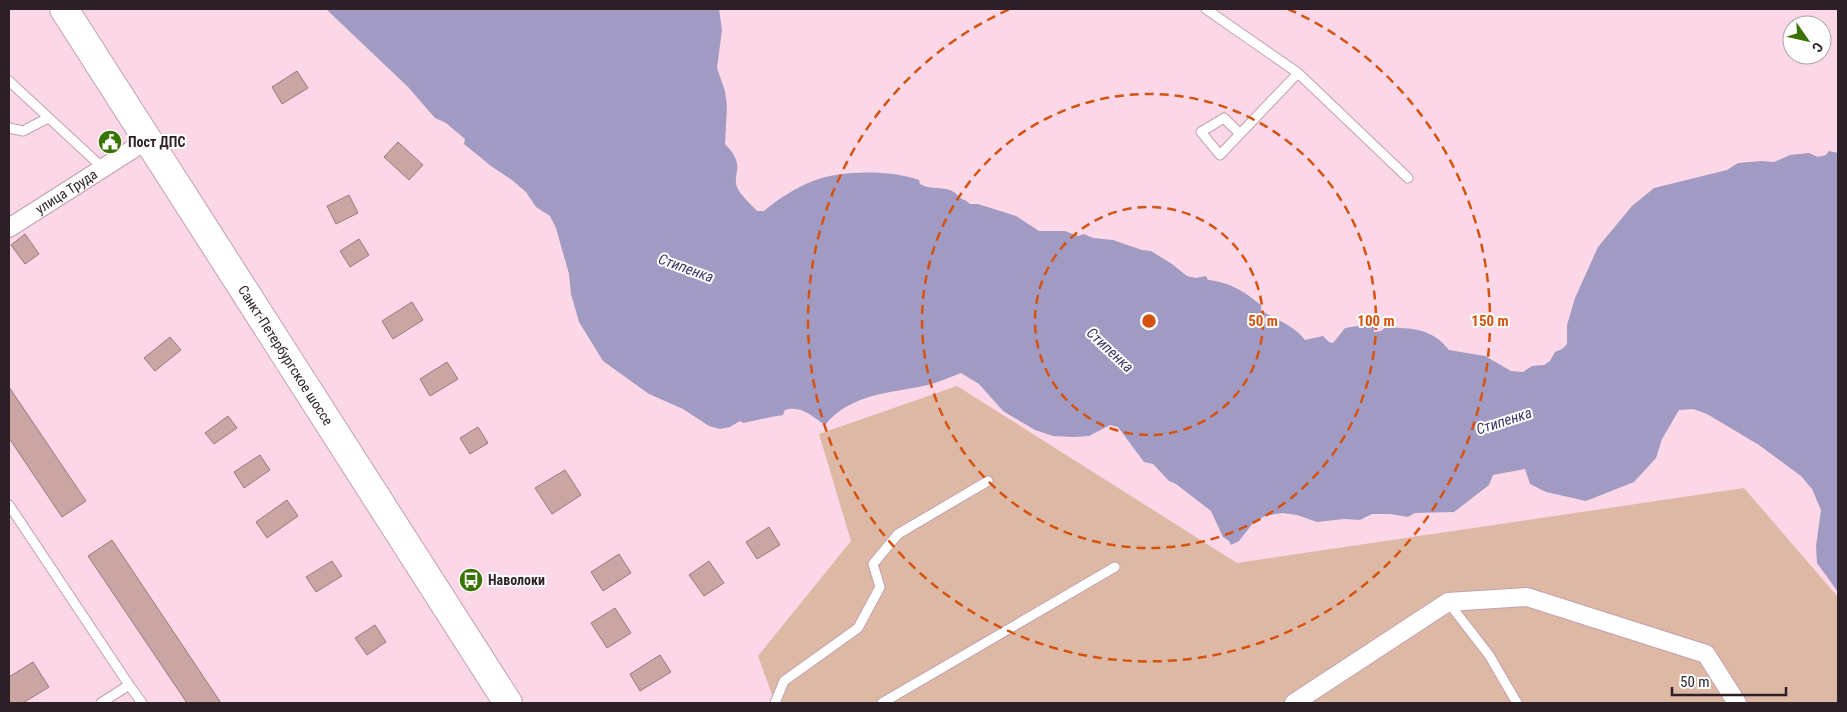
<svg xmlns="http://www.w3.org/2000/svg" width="1847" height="712" font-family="'Roboto Condensed',sans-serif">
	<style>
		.green { fill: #ddb8a5 }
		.water { fill: #a19bc3 }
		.building { fill: #caa5a4; stroke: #9c7978 }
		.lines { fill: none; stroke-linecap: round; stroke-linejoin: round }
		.lane-casing { stroke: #c2a0af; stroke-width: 11 }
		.street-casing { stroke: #c2a0af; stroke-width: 20 }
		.primary-casing { stroke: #c2a0af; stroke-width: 30 }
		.lane { stroke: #fff; stroke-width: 9 }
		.street { stroke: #fff; stroke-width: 18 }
		.primary { stroke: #fff; stroke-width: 28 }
		.ring { fill: none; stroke: #d5530e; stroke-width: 2.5; stroke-dasharray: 9 6 }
		.labels { text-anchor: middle; stroke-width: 4; stroke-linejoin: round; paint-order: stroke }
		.poi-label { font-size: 14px; font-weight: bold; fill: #2c1f25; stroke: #fff; text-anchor: start }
		.street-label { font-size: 14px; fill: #2c1f25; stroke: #fff }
		.water-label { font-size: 15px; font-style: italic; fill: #41356a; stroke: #fff }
		.centre { fill: #d5530e; stroke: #fff; stroke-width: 2.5 }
		.ring-label { font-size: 15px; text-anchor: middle; font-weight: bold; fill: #d5530e; stroke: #fff; stroke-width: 4; stroke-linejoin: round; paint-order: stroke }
	</style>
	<rect width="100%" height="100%" fill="#fbd7e7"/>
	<path class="green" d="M 957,386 L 1237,563 L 1744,488 L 1838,597 L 1838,703 L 775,703 L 758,656 L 851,541 L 819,434 Z"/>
	<path class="water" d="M 326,9 L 719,9 L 722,30 L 717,68 L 725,91 L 727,106 L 725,144 C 732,151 739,160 737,171 C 736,177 735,181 737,187 C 740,195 751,204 757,211 L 764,211 C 778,199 795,188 813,181 C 841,170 891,170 919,180 L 920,184 C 929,190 942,186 952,191 C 958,194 959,199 965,200 L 970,204 L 978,204 L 1016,216 L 1039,231 L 1065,231 L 1078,236 L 1084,234 L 1093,238 L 1113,240 L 1142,250 L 1151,251 L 1172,264 L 1187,276 L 1196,278 L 1206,276 L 1208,280 C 1232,283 1243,291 1261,305 L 1261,310 C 1275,320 1294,325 1305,340 L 1323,336 L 1329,342 L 1333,343 L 1345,328 L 1375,323 L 1374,332 L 1381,331 L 1386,327 C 1412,329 1431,327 1449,350 L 1485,356 L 1511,371 L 1523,372 L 1532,366 L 1544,365 L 1550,361 L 1555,352 L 1562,349 L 1567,344 L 1567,325 L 1575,298 L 1598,247 L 1632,206 L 1654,188 L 1727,170 L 1738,163 L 1761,161 L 1774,162 L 1790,155 L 1809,153 L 1818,157 L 1826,155 L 1829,151 L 1838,153 L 1838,592 L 1817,563 L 1816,546 L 1821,510 L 1812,489 L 1801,476 L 1759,445 L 1707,414 L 1693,409 L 1679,410 L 1662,439 L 1656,458 L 1634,482 L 1586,501 L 1546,492 L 1530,484 L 1525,469 L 1493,475 L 1489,485 L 1454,512 L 1415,513 L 1408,517 L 1390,514 L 1372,514 L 1360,520 L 1344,519 L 1317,522 L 1297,515 L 1282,513 L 1265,516 L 1253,523 L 1239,541 L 1231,545 L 1229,541 L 1223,537 L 1211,511 L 1176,484 L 1169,481 L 1153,464 L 1144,462 L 1118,427 L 1110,425 L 1089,436 L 1075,437 L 1053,436 L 1035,430 L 1003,411 L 979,384 L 961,373 C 950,377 939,382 928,385 C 891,393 851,393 825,425 C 811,416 802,405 785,410 L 783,415 C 770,417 757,420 743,423 L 740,421 L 730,427 L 720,429 L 709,426 L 683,409 L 649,394 L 603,361 L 579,322 L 571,294 L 569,274 L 556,228 L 550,216 L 536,207 L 526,192 L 512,180 L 491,166 L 464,144 L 465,139 L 446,123 L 435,118 L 408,87 Z"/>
	<path class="building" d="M 297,71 L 308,88 L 282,104 L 272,87 Z
		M 398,142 L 423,165 L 409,180 L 384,157 Z
		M 349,195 L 358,213 L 336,224 L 327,206 Z
		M 25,234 L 39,254 L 25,264 L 11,245 Z
		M 359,239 L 369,255 L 350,267 L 340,251 Z
		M 412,302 L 423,320 L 393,339 L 382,321 Z
		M 170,337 L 181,350 L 155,371 L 144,358 Z
		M 447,362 L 458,379 L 430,396 L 420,379 Z
		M 9,387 L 86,501 L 62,517 L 9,438 Z
		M 228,416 L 237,428 L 214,444 L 205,433 Z
		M 478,427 L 488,443 L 470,454 L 460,438 Z
		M 260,455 L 270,470 L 244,488 L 234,472 Z
		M 565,470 L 581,495 L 552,514 L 535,488 Z
		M 287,500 L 298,516 L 267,538 L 256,522 Z
		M 769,527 L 780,545 L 757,559 L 746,542 Z
		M 112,540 L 221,703 L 187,703 L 88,556 Z
		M 619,554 L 631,573 L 603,591 L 591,572 Z
		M 332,561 L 342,576 L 316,592 L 306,577 Z
		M 709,561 L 724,583 L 704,596 L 689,575 Z
		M 615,608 L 631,633 L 607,648 L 591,623 Z
		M 375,625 L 386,642 L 367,655 L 355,638 Z
		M 660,655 L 671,672 L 640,691 L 630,674 Z
		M 33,662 L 49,687 L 23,703 L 9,703 L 9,677 Z"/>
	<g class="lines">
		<g class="lane-casing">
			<path id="lane" d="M 1206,9 L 1298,73 L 1408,178
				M 9,81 L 103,168
				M 9,128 L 23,131 L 48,118
				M 1240,134 L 1224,118 L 1201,132 L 1220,155 L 1298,73
				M 9,505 L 129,685 L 101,703
				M 1448,602 L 1489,655 L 1517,703
				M 129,685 L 142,703
				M 775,703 L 784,681 L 858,628 L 880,587 L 873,564 L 898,534 L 988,481
				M 882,703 L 1115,567"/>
		</g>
		<g class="street-casing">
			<g id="street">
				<path id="s1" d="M 9,228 L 147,140"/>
				<path d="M 1294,703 L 1448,602 L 1527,597 L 1706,654 L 1737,703"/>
			</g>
		</g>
		<g class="primary-casing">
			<g id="primary">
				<path id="s2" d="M 64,9 L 508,703"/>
			</g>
		</g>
		<use href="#lane" class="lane"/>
		<use href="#street" class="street"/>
		<use href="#primary" class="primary"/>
	</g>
	<g class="ring">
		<circle cx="1149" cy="321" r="114"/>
		<circle cx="1149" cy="321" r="227"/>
		<path d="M1288 9A341 341 0 1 1 1010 9"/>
	</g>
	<defs>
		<g id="civic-disc" transform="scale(1.25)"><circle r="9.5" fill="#397302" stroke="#fff"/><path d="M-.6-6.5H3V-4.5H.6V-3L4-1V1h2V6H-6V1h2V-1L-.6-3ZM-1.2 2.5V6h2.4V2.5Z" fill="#fff"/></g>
		<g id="bus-disc" transform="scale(1.25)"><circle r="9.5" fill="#397302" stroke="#fff"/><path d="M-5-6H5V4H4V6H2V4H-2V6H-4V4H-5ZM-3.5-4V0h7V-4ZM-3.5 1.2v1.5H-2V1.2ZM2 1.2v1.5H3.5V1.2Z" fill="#fff"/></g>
	</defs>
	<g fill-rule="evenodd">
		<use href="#civic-disc" x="110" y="142"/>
		<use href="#bus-disc" x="471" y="580"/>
	</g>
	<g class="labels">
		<g class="poi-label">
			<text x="128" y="147">Пост ДПС</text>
			<text x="488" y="585">Наволоки</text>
		</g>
		<g class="street-label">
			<text dy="5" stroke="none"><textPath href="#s1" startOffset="68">улица Труда</textPath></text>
			<text dy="5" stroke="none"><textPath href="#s2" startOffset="411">Санкт-Петербургское шоссе</textPath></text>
		</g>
		<g class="water-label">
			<text transform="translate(686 268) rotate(20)" y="5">Стипенка</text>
			<text transform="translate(1110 350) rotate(43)" y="5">Стипенка</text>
			<text transform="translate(1504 421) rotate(-18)" y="5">Стипенка</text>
		</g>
	</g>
	<circle cx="1149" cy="321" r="8" class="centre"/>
	<g class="ring-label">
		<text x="1263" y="326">50 m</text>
		<text x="1376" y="326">100 m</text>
		<text x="1490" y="326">150 m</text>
	</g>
	<rect width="1847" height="712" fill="none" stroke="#2c1f25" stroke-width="20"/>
	<g transform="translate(1807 40) rotate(124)"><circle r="24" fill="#ffffff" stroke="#aba5a8"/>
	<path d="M0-4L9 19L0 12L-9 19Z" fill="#397302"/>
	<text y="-8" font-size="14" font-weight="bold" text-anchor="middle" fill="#2c1f25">С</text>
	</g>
	<path d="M1672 687v8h114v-8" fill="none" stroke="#2c1f25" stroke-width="2.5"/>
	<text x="1680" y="687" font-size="15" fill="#2c1f25" stroke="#ffffff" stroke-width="4" paint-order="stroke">50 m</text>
</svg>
